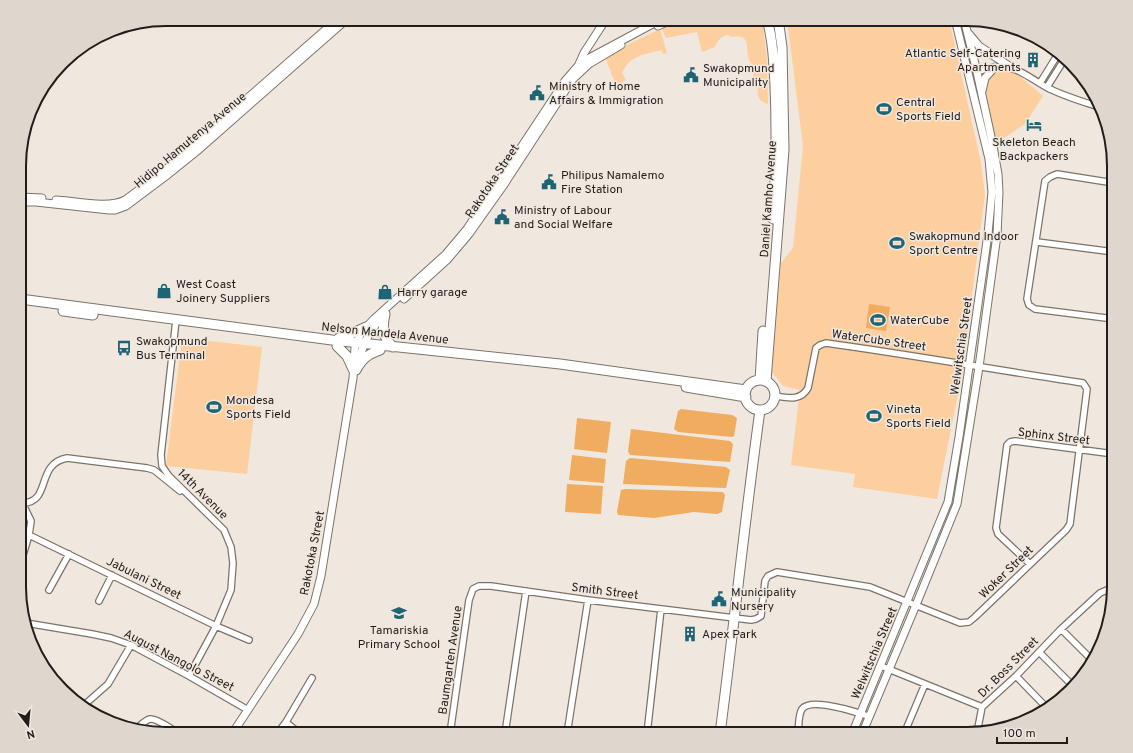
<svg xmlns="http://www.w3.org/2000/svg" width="1133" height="753" font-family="Overpass,sans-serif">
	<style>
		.green { fill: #fdcf9e }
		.water { fill: #f0ac5f }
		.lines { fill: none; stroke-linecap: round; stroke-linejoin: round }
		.minor-casing { stroke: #7c746b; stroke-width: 8 }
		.tertiary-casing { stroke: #7c746b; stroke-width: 9 }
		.primary-casing { stroke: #7c746b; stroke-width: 11 }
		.minor { stroke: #fff; stroke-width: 5.5 }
		.tertiary { stroke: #fff; stroke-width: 7 }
		.primary { stroke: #fff; stroke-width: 9 }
		.labels { text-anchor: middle; stroke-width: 3; stroke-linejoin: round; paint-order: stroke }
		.poi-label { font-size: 12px; fill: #211d1a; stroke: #f0e7de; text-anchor: start }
		.street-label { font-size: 12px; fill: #211d1a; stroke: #f0e7de }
		.rim { fill: none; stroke: #211d1a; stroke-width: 2 }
	</style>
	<rect width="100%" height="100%" fill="#f0e7de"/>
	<path class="green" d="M 682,19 L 762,19 L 767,61 L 768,104 C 759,102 755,94 759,86 L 756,84 L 752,70 L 754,66 C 741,58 756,32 732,37 L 728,35 C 720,37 718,40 715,47 L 702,52 L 697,32 L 666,38 L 662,29 Z
		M 787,19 L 949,19 L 981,163 L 985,194 L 962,374 L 937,499 L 853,487 L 855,474 L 791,465 L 800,390 L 783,386 L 772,372 L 781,263 L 793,248 L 803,146 Z
		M 660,29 L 667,53 L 663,54 L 661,50 C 644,55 630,55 622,73 L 626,80 L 619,84 L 615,83 L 606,59 L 619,49 Z
		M 1004,69 L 1012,70 L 1043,96 L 1025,124 L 995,144 C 993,134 991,124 989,114 C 986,96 979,72 1004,69 Z
		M 182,338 L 262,347 L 247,474 L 166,466 Z"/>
	<path class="water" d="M 869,304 L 890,307 L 886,331 L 866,328 Z
		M 681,409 L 732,415 L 737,418 L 734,436 L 732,437 L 678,432 L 674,429 L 678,411 Z
		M 577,418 L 611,422 L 607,453 L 574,449 Z
		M 631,429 L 730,441 L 733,444 L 730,462 L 630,455 L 628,451 Z
		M 572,455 L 606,459 L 604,483 L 569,480 Z
		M 630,458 L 726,467 L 730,470 L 726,488 L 623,484 L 626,461 Z
		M 567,484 L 603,486 L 601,514 L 565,512 Z
		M 625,489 L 723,492 L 725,495 L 722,512 L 717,514 L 694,512 L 654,518 L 618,515 L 617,512 L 621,490 Z"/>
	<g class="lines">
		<g class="minor-casing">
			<path id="minor" d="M 988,23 L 988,22
				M 977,72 C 986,69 995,66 1004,67 C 1019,68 1033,80 1046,87 C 1063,96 1081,101 1099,107
				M 1040,83 L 1058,54
				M 1047,87 L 1064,60
				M 1114,183 L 1057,174 L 1050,177 L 1045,181 L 1027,299 L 1029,305 L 1035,309 L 1114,319
				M 1037,242 L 1114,252
				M 176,320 L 161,455 L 162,466 L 169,476 L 224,530 L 231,547 L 233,563 L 231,590 L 216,626 L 189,676
				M 20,498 L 31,521 L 29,535 L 20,565
				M 23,503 C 52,502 35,464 67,458 L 147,468 L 154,470 L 180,491
				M 29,535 L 216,626 L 249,640
				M 1030,564 L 998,534 L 996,528 L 1007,445 L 1010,442 L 1015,441 L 1114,454
				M 49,590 L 69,554
				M 99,601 L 112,575
				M 26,623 L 92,634 L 111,638 L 131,645 L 189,676 L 248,710
				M 1061,629 L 1093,661
				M 1039,652 L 1072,685
				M 881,666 L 982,707
				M 52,675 L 83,706
				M 1016,676 L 1047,708
				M 82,707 L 108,684 L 131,645
				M 982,707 L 1016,676 L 1061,629 L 1100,593 L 1114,587
				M 136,729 C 140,726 145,720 150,719 C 156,718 174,730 179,734
				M 977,733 L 982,707
				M 277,734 L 286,722
				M 302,734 L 293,728 L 286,722 L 312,678
				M 450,734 L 469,600 L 473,589 L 479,586 L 491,586 L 588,600 L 751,620 L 756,619 L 761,616 L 765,581 L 768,576 L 777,572 L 870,587 L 960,623 L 969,622 L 975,617 L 1066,530 L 1070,524 L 1087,389 L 1083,383 C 997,370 912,355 826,343 L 820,345 L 816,348 L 808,388 C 801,401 788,398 775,396
				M 505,734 L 526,591
				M 567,734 L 588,600
				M 647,734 L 661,609
				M 798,734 C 799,727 798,715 802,709 C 811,697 856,712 868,716
				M 904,734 L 925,684"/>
		</g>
		<g class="tertiary-casing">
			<path id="tertiary" d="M 658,26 L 673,19
				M 969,34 L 979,46 L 1012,68
				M 579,64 L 584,53 L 606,19
				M 982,91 L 985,78 L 995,67
				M 20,197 L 42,198
				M 56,200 C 75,201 109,209 125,200 L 163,172 L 338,19
				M 20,202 L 36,202 L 109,210 L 115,210 L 126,206 L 166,176 L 197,151 L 347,19
				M 404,299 L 447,260 L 469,234 L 503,186 L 572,80 L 589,64 L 621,45
				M 357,366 C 363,346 367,333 382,317
				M 232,734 L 298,634 L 314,604 L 321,576 L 336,483 L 353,378 L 355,347 L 361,333 L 374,319 L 446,254 L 467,229 L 565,81 L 578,66 L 591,57 L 662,19
				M 852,734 L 948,502 L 959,437 L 988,234 L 992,192 L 989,159 L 955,19
				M 862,734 L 916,605 L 957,504 L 979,367 L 997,235 L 999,192 L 998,174 L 993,146 L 977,72 L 964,19"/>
		</g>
		<g class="primary-casing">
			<path id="primary" d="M 767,19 C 773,41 774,64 775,86 C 777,131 776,174 773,219
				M 20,299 L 332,340 L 560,364 L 746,390
				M 63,311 L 93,315
				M 385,314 C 382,328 382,336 393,347
				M 339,338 L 353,333 L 366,327
				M 337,346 L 347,356 L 353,369
				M 356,370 C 362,359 368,354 380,350
				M 760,380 L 763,331
				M745 395a15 15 0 1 1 30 0a15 15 0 1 1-30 0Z
				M 766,381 L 784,150 L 782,47 L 778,19
				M 686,387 L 746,397
				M 720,734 C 734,626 745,518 760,410"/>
		</g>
		<use href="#minor" class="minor"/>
		<use href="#tertiary" class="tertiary"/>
		<use href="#primary" class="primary"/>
	</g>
	<defs>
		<g id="building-bare" transform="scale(1.2)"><path d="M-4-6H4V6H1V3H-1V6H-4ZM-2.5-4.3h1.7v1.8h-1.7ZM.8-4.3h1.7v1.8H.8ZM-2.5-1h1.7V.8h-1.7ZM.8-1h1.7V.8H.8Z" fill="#1f6475" stroke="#f0e7de" stroke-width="2.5" paint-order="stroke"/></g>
		<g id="civic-bare" transform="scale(1.2)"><path d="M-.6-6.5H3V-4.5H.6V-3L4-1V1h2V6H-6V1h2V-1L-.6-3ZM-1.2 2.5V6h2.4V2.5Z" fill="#1f6475" stroke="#f0e7de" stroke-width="2.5" paint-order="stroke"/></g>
		<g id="stadium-bare" transform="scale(1.2)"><path d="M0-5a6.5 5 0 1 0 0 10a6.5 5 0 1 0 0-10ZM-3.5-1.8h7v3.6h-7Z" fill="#1f6475" stroke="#f0e7de" stroke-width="2.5" paint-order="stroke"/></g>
		<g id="hotel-bare" transform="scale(1.2)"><path d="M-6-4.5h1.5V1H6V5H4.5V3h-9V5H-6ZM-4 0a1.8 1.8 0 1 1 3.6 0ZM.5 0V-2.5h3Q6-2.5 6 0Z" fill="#1f6475" stroke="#f0e7de" stroke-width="2.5" paint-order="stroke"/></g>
		<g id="shop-bare" transform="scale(1.2)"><path d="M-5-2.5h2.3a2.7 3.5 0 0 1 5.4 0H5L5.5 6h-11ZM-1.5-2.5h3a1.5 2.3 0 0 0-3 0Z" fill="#1f6475" stroke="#f0e7de" stroke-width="2.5" paint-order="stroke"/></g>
		<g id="bus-bare" transform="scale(1.2)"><path d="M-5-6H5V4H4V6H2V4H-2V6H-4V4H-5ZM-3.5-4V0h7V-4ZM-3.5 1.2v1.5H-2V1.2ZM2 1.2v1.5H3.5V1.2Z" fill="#1f6475" stroke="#f0e7de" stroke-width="2.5" paint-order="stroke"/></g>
		<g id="school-bare" transform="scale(1.2)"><path d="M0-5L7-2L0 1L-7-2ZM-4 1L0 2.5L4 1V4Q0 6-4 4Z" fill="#1f6475" stroke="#f0e7de" stroke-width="2.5" paint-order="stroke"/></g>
	</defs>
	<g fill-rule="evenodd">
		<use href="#building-bare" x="1033" y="60"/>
		<use href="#civic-bare" x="691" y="75"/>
		<use href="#civic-bare" x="537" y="93"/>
		<use href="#stadium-bare" x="884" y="109"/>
		<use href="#hotel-bare" x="1034" y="125"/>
		<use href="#civic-bare" x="549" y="182"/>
		<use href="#civic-bare" x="502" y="217"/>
		<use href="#stadium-bare" x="897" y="243"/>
		<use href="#shop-bare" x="164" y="291"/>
		<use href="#shop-bare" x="385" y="292"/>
		<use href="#stadium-bare" x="878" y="320"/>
		<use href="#bus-bare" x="124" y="348"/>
		<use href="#stadium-bare" x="214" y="407"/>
		<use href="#stadium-bare" x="874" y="416"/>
		<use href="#civic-bare" x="719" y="599"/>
		<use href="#school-bare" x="399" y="613"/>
		<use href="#building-bare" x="690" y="634"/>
	</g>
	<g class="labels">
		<g class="poi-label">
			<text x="1021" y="57" text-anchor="end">Atlantic Self-Catering<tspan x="1021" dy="14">Apartments</tspan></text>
			<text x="703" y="72">Swakopmund<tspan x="703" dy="14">Municipality</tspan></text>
			<text x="549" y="90">Ministry of Home<tspan x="549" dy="14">Affairs &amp; Immigration</tspan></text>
			<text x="896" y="106">Central<tspan x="896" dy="14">Sports Field</tspan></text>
			<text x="1034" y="146" text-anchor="middle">Skeleton Beach<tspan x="1034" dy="14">Backpackers</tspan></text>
			<text x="561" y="179">Philipus Namalemo<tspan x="561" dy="14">Fire Station</tspan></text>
			<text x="514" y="214">Ministry of Labour<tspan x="514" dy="14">and Social Welfare</tspan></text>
			<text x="909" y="240">Swakopmund Indoor<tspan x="909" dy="14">Sport Centre</tspan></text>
			<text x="176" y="288">West Coast<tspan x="176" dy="14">Joinery Suppliers</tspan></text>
			<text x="397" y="296">Harry garage</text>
			<text x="890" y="324">WaterCube</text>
			<text x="136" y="345">Swakopmund<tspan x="136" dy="14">Bus Terminal</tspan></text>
			<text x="226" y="404">Mondesa<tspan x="226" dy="14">Sports Field</tspan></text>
			<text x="886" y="413">Vineta<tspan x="886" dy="14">Sports Field</tspan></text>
			<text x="731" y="596">Municipality<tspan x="731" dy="14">Nursery</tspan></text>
			<text x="399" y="634" text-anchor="middle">Tamariskia<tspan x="399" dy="14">Primary School</tspan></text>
			<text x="702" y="638">Apex Park</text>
		</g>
		<g class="street-label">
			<text transform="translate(190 140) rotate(-40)" y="4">Hidipo Hamutenya Avenue</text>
			<text transform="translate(492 181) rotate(-56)" y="4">Rakotoka Street</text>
			<text transform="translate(768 199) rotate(-86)" y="4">Daniel Kamho Avenue</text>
			<text transform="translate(385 333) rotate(6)" y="4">Nelson Mandela Avenue</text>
			<text transform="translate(879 340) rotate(8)" y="4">WaterCube Street</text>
			<text transform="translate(961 346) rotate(-82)" y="4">Welwitschia Street</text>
			<text transform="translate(1054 436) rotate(7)" y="4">Sphinx Street</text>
			<text transform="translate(203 494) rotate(45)" y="4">14th Avenue</text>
			<text transform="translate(312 553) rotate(-79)" y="4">Rakotoka Street</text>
			<text transform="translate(1006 572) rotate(-44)" y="4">Woker Street</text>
			<text transform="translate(144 578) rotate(26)" y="4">Jabulani Street</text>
			<text transform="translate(605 591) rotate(7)" y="4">Smith Street</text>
			<text transform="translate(874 653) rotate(-67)" y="4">Welwitschia Street</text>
			<text transform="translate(179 660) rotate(27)" y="4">August Nangolo Street</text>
			<text transform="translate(450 660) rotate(-82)" y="4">Baumgarten Avenue</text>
			<text transform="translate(1008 667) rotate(-45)" y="4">Dr. Boss Street</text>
		</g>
	</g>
	<path d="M0 0H1133V753H0ZM166 26H967A140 140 0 0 1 1107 166V587A140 140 0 0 1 967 727H166A140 140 0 0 1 26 587V166A140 140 0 0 1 166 26Z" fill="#dfd7ce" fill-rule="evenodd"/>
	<path class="rim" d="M166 26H967A140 140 0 0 1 1107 166V587A140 140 0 0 1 967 727H166A140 140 0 0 1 26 587V166A140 140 0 0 1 166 26Z"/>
	<g transform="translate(28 725) rotate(164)" stroke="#f0e7de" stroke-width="3" paint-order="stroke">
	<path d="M0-3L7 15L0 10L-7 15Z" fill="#211d1a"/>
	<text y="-6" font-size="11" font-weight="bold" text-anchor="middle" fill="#211d1a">N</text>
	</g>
	<path d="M997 737v6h70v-6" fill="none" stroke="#211d1a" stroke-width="2"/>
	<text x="1003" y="737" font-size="12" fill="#211d1a" stroke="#f0e7de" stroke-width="3" paint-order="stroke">100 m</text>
</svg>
